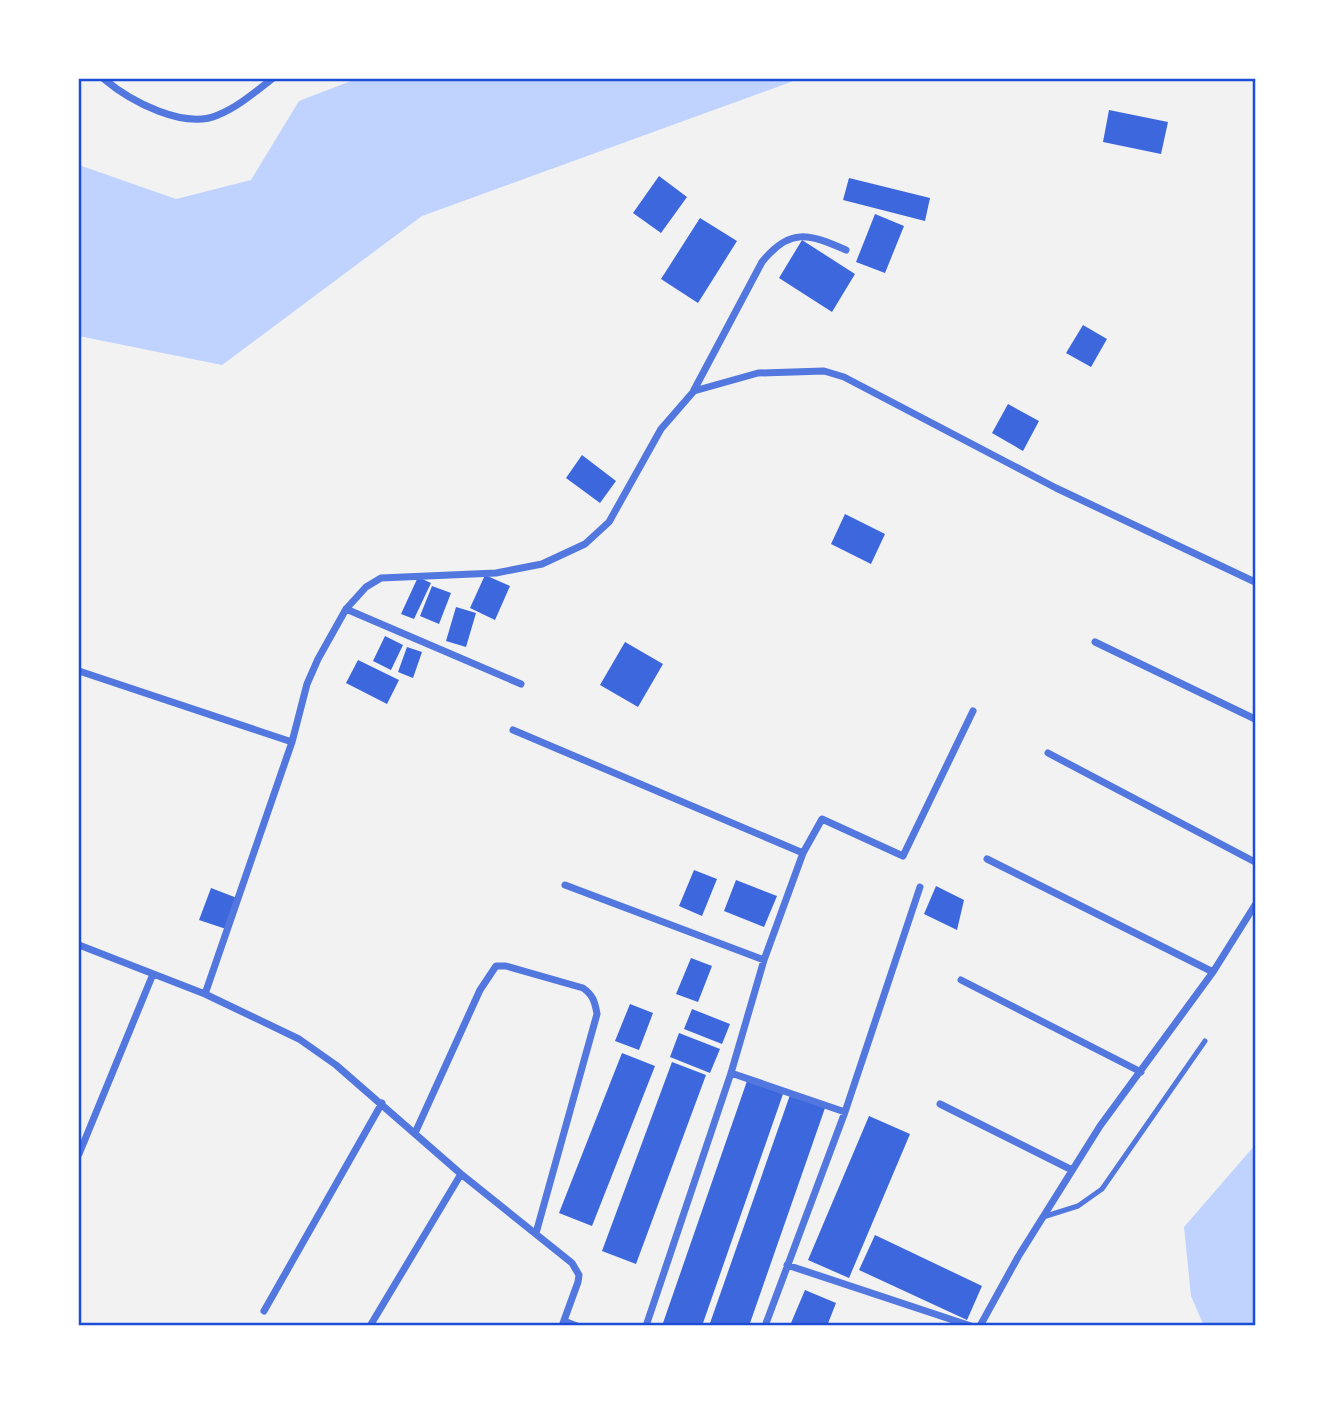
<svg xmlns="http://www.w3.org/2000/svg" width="1334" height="1405" font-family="Quicksand,sans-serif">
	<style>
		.water { fill: #bfd3fe }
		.building { fill: #3d67dc }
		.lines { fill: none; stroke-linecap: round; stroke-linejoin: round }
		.service { stroke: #5277de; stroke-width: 5 }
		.minor { stroke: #5277de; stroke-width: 7 }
		.neatline { fill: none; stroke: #1d4ed8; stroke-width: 2.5 }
	</style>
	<rect width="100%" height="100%" fill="#f2f2f2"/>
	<path class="water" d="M 356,79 L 799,79 L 422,216 L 222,365 L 79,336 L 79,165 L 176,199 L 251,180 L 299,101 Z
		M 1255,1145 L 1255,1326 L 1204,1326 L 1191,1296 L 1184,1227 Z"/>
	<path class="building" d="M 1109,110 L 1168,122 L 1161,154 L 1103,142 Z
		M 659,176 L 687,197 L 661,233 L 633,213 Z
		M 849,178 L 930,198 L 925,221 L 843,200 Z
		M 875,214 L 904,226 L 885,273 L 856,262 Z
		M 700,218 L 737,241 L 698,303 L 661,279 Z
		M 802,240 L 855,274 L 832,312 L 779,278 Z
		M 1083,325 L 1107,339 L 1091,367 L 1066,353 Z
		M 1008,404 L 1039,421 L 1023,451 L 992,433 Z
		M 582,455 L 616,481 L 600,503 L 566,478 Z
		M 845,514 L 885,534 L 871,564 L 831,544 Z
		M 485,575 L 510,586 L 495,620 L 470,608 Z
		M 418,577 L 431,583 L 414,619 L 401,614 Z
		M 432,586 L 451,593 L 439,624 L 420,616 Z
		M 456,607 L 476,613 L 466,647 L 446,641 Z
		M 385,636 L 403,645 L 391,670 L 373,661 Z
		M 625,642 L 663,664 L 638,707 L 600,685 Z
		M 407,647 L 422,652 L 413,678 L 398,672 Z
		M 358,660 L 399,680 L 387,704 L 346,683 Z
		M 694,870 L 717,879 L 702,916 L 679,906 Z
		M 736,880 L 777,896 L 764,927 L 724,911 Z
		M 936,886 L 964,900 L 957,930 L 924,914 Z
		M 211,888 L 237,898 L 226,929 L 199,920 Z
		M 691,958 L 712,966 L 698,1002 L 676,994 Z
		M 630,1004 L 653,1013 L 639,1050 L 615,1041 Z
		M 692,1009 L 730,1024 L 722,1044 L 684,1029 Z
		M 679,1033 L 720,1049 L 710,1073 L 670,1057 Z
		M 622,1053 L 655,1066 L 592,1226 L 559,1213 Z
		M 672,1062 L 706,1075 L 636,1264 L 602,1251 Z
		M 747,1081 L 783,1094 L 702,1326 L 662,1326 Z
		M 790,1095 L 825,1108 L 749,1326 L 709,1326 Z
		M 869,1116 L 910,1134 L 849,1278 L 808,1260 Z
		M 875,1235 L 982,1286 L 967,1320 L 859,1270 Z
		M 805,1290 L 836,1303 L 827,1326 L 799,1326 L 791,1323 Z"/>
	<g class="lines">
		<path class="service" d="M 1043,1217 L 1078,1206 L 1102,1189 L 1205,1041"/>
		<path class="minor" d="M 104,79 C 130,101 184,130 218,115 C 238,107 255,92 272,79
			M 694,390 L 762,262 C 790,227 809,234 846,250
			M 346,609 L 521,684
			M 1095,642 L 1255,719
			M 79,671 L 292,742
			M 513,730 L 803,853 L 764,960 L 731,1073 L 646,1326
			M 1048,753 L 1255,862
			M 803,853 L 822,819 L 903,856 L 973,711
			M 987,859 L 1213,972
			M 565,885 L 764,960
			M 79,945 L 205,994 L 299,1039 L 336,1065 L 461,1174 L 572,1263 L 579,1275 L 578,1282 L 562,1326
			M 961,980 L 1141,1072
			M 205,994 L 292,742 L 307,684 L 318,659 L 346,609 L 366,587 L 381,578 L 496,573 L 542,564 L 585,544 L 609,522 L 661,429 L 694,391 L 758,373 L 824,371 L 844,377 L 1056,488 L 1255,582
			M 731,1073 L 845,1112
			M 940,1104 L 1072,1170
			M 415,1133 L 480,990 L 496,966 L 506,966 L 583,988 C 593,995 595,1002 597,1014 L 536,1233
			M 79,1154 L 153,974
			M 787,1265 L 971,1326
			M 264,1311 L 382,1103
			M 564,1321 L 577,1326
			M 370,1326 L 461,1174
			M 765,1326 L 845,1112 L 920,887
			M 980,1326 L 1018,1257 L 1100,1126 L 1213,972 L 1255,905"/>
	</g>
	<rect width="1334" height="1405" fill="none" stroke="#ffffff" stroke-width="161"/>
	<rect x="80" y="80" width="1174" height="1244" class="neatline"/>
</svg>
